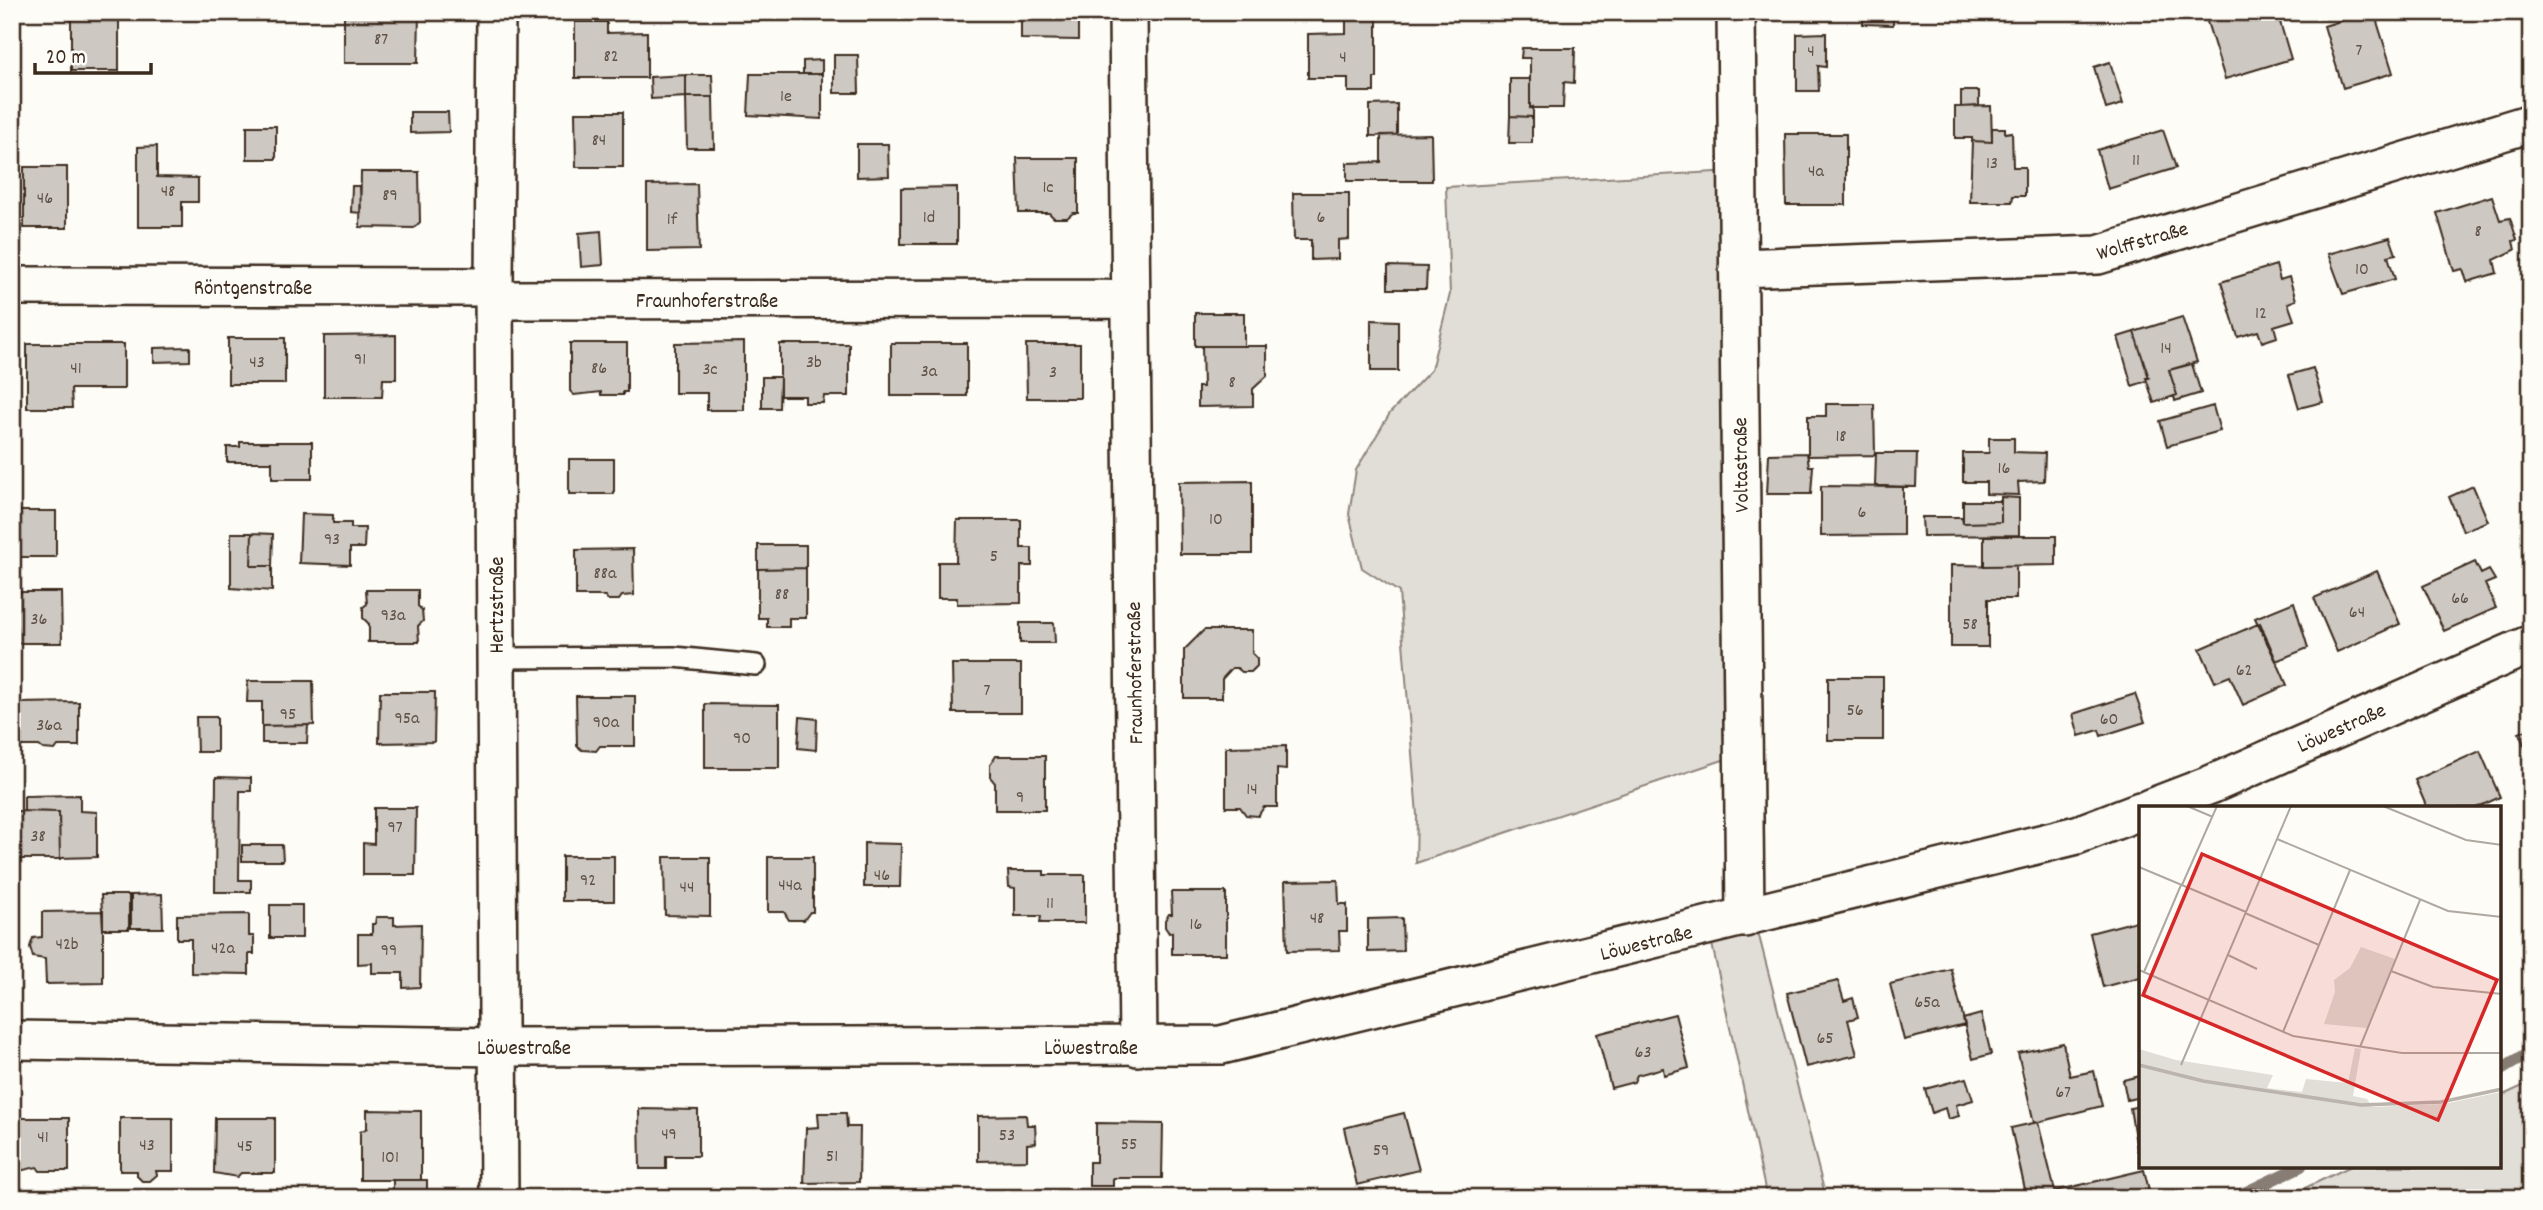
<svg xmlns="http://www.w3.org/2000/svg" width="2543" height="1210" font-family="Dekko,sans-serif">
	<style>
		.green { fill: #e1ded7; stroke: #8e847a; stroke-width: 2 }
		.lines { fill: none; stroke-linecap: round; stroke-linejoin: round }
		.stream { stroke: #887d74; stroke-width: 12 }
		.building { fill: #cdc8c2; stroke: #3b2a1e; stroke-width: 2 }
		.lane-casing { stroke: #3b2a1e; stroke-width: 24 }
		.street-casing { stroke: #3b2a1e; stroke-width: 42 }
		.lane { stroke: #fdfcf7; stroke-width: 19 }
		.street { stroke: #fdfcf7; stroke-width: 37 }
		.labels { text-anchor: middle; stroke-width: 6; stroke-linejoin: round; paint-order: stroke }
		.number-label { font-size: 18px; fill: #605247 }
		.street-label { font-size: 21px; fill: #3b2a1e; stroke: #fdfcf7 }
		.inset-river { fill: none; stroke: #bbb4ad; stroke-width: 3.5 }
		.inset-road { fill: none; stroke: #afa8a0; stroke-width: 2 }
		.view { fill: #d62828; fill-opacity: 0.15; stroke: #d62828; stroke-width: 3.5 }
		.inset-edge { fill: none; stroke: #3b2a1e; stroke-width: 3.5 }
	</style>
	<rect width="100%" height="100%" fill="#fdfcf7"/>
	<filter id="ink" filterUnits="userSpaceOnUse"><feTurbulence type="fractalNoise" baseFrequency=".0143" numOctaves="2"/><feDisplacementMap in="SourceGraphic" scale="14" xChannelSelector="R" yChannelSelector="G"/><feConvolveMatrix kernelMatrix="1 2 1 2 8 2 1 2 1" color-interpolation-filters="sRGB"/></filter>
	<g filter="url(#ink)">
		<path class="green" d="M 1733,171 L 1738,755 L 1416,863 L 1417,815 L 1399,592 L 1362,568 L 1349,514 L 1356,470 L 1390,413 L 1431,370 L 1450,294 L 1446,187 Z
			M 1758,932 L 1826,1198 L 1767,1198 L 1712,944 Z
			M 2531,1082 L 2531,1198 L 2284,1198 L 2351,1166 L 2499,1166 L 2499,1097 Z"/>
		<g class="lines">
			<path class="stream" d="M 2499,1071 L 2531,1052
				M 2234,1198 L 2301,1166"/>
		</g>
		<path class="building" d="M 71,12 L 119,12 L 119,71 L 71,71 Z
			M 344,12 L 419,12 L 418,63 L 344,63 Z
			M 1021,12 L 1078,12 L 1078,40 L 1021,39 Z
			M 1346,12 L 1377,12 L 1377,78 L 1374,78 L 1374,92 L 1348,92 L 1348,78 L 1308,78 L 1308,34 L 1346,33 Z
			M 1863,12 L 1893,12 L 1893,25 L 1863,24 Z
			M 2204,12 L 2277,12 L 2291,59 L 2225,79 Z
			M 2369,12 L 2374,12 L 2393,73 L 2343,88 L 2324,26 Z
			M 575,22 L 607,22 L 607,33 L 647,32 L 647,78 L 575,78 Z
			M 1826,33 L 1826,67 L 1818,66 L 1819,91 L 1797,91 L 1797,34 Z
			M 1522,48 L 1575,48 L 1574,83 L 1564,82 L 1563,108 L 1530,108 L 1530,58 L 1521,58 Z
			M 834,55 L 858,55 L 859,93 L 834,93 Z
			M 822,60 L 822,74 L 803,74 L 803,61 Z
			M 2110,62 L 2123,104 L 2106,109 L 2094,67 Z
			M 750,74 L 822,74 L 822,119 L 748,115 Z
			M 686,75 L 686,97 L 651,99 L 650,77 Z
			M 686,75 L 712,75 L 713,97 L 686,97 Z
			M 1510,79 L 1530,79 L 1530,108 L 1533,107 L 1533,117 L 1510,116 Z
			M 1961,91 L 1979,91 L 1979,106 L 1961,107 Z
			M 686,97 L 713,97 L 714,148 L 687,148 Z
			M 1397,104 L 1397,135 L 1370,136 L 1370,105 Z
			M 1991,106 L 1992,142 L 1972,141 L 1972,138 L 1955,138 L 1955,107 Z
			M 410,112 L 448,112 L 449,132 L 410,133 Z
			M 575,112 L 623,112 L 623,167 L 576,167 Z
			M 1510,116 L 1532,117 L 1532,143 L 1509,143 Z
			M 247,126 L 276,126 L 276,159 L 247,159 Z
			M 1992,128 L 2005,128 L 2005,133 L 2012,132 L 2013,167 L 2025,167 L 2025,196 L 2013,196 L 2012,202 L 1970,202 L 1972,141 L 1992,142 Z
			M 2163,130 L 2176,168 L 2108,189 L 2097,150 Z
			M 1431,134 L 1432,181 L 1347,181 L 1347,163 L 1381,162 L 1381,135 Z
			M 1785,134 L 1846,134 L 1846,205 L 1786,205 Z
			M 12,142 L 22,142 L 22,163 L 12,162 Z
			M 857,144 L 888,144 L 889,176 L 857,177 Z
			M 157,146 L 157,177 L 198,178 L 198,202 L 182,202 L 182,227 L 138,227 L 138,147 Z
			M 1017,158 L 1078,158 L 1078,213 L 1073,213 L 1067,218 L 1054,218 L 1049,213 L 1019,213 Z
			M 24,167 L 67,167 L 67,228 L 24,228 Z
			M 361,172 L 419,172 L 420,222 L 414,228 L 360,227 Z
			M 697,184 L 699,250 L 647,251 L 647,185 Z
			M 352,186 L 360,186 L 361,213 L 351,212 Z
			M 957,187 L 957,244 L 901,244 L 901,188 Z
			M 1293,193 L 1349,193 L 1349,239 L 1338,240 L 1338,259 L 1311,260 L 1311,240 L 1294,240 Z
			M 2492,196 L 2500,220 L 2510,218 L 2517,240 L 2513,241 L 2515,250 L 2494,260 L 2497,273 L 2467,282 L 2463,269 L 2454,271 L 2437,213 Z
			M 601,231 L 603,265 L 581,267 L 579,233 Z
			M 2390,237 L 2396,254 L 2388,256 L 2395,279 L 2343,294 L 2328,254 Z
			M 2276,265 L 2280,280 L 2289,277 L 2296,300 L 2288,303 L 2294,320 L 2274,326 L 2277,337 L 2262,342 L 2258,331 L 2238,337 L 2221,282 Z
			M 1388,266 L 1427,267 L 1426,289 L 1388,289 Z
			M 1195,313 L 1244,313 L 1244,346 L 1195,346 Z
			M 2182,317 L 2197,362 L 2169,370 L 2177,395 L 2154,403 L 2146,378 L 2149,378 L 2134,332 Z
			M 1371,320 L 1398,321 L 1398,371 L 1371,371 Z
			M 2134,332 L 2149,378 L 2146,378 L 2147,381 L 2132,386 L 2118,337 Z
			M 396,335 L 396,379 L 383,379 L 382,397 L 324,397 L 324,336 Z
			M 228,338 L 285,338 L 285,384 L 228,384 Z
			M 744,342 L 744,410 L 707,410 L 707,393 L 675,393 L 675,343 Z
			M 570,343 L 627,343 L 627,392 L 623,392 L 623,395 L 601,395 L 601,392 L 574,395 L 570,391 Z
			M 891,343 L 967,343 L 967,396 L 891,396 Z
			M 27,344 L 124,344 L 124,389 L 71,389 L 72,408 L 27,408 Z
			M 780,344 L 849,344 L 849,396 L 824,396 L 823,403 L 805,403 L 805,396 L 780,396 Z
			M 1026,344 L 1080,344 L 1080,398 L 1027,398 Z
			M 1202,346 L 1267,346 L 1267,376 L 1253,389 L 1253,406 L 1198,407 L 1198,387 L 1203,387 Z
			M 190,347 L 190,361 L 154,362 L 154,348 Z
			M 2192,364 L 2201,393 L 2175,401 L 2174,396 L 2177,395 L 2169,370 Z
			M 2313,368 L 2323,402 L 2299,408 L 2289,375 Z
			M 762,377 L 780,377 L 779,408 L 762,408 Z
			M 1826,404 L 1874,404 L 1875,455 L 1808,456 L 1808,416 L 1826,416 Z
			M 2213,406 L 2220,431 L 2167,446 L 2160,421 Z
			M 1989,438 L 2014,438 L 2014,452 L 2045,453 L 2044,481 L 2018,482 L 2019,495 L 1986,494 L 1986,482 L 1963,482 L 1963,453 L 1989,453 Z
			M 240,442 L 312,442 L 312,479 L 272,479 L 272,462 L 227,462 L 227,447 L 240,447 Z
			M 1807,453 L 1809,466 L 1813,466 L 1811,494 L 1767,494 L 1769,454 Z
			M 1876,453 L 1917,453 L 1916,487 L 1875,486 Z
			M 569,459 L 614,459 L 614,494 L 569,494 Z
			M 1252,481 L 1252,554 L 1180,554 L 1179,482 Z
			M 1821,486 L 1903,487 L 1903,535 L 1821,536 Z
			M 2473,486 L 2488,521 L 2463,531 L 2449,497 Z
			M 2001,497 L 2019,498 L 2019,535 L 1923,536 L 1922,517 L 1962,517 L 1963,523 L 2001,522 Z
			M 1963,501 L 2001,501 L 2001,522 L 1963,523 Z
			M 18,511 L 56,511 L 56,557 L 19,557 Z
			M 301,514 L 333,515 L 333,523 L 351,523 L 351,528 L 365,528 L 364,548 L 350,548 L 350,565 L 299,563 Z
			M 957,520 L 1021,520 L 1021,548 L 1032,548 L 1032,566 L 1021,566 L 1021,603 L 957,604 L 957,598 L 938,598 L 938,562 L 956,562 Z
			M 231,533 L 252,533 L 251,566 L 272,566 L 272,591 L 231,588 Z
			M 252,533 L 273,534 L 272,566 L 251,566 Z
			M 1984,536 L 2056,536 L 2056,565 L 1984,566 Z
			M 758,545 L 806,545 L 806,568 L 758,569 Z
			M 633,549 L 634,595 L 622,596 L 619,600 L 608,600 L 605,596 L 576,596 L 576,550 Z
			M 2475,562 L 2481,574 L 2489,570 L 2495,580 L 2485,584 L 2496,608 L 2444,631 L 2423,586 Z
			M 1951,565 L 2016,566 L 2016,599 L 1988,599 L 1988,647 L 1951,647 Z
			M 806,568 L 806,618 L 789,618 L 789,627 L 767,627 L 767,618 L 758,618 L 758,569 Z
			M 2377,571 L 2400,624 L 2337,652 L 2314,598 Z
			M 366,590 L 418,590 L 418,606 L 422,610 L 423,621 L 418,626 L 419,642 L 367,642 L 369,641 L 369,624 L 363,618 L 363,607 L 367,604 Z
			M 16,592 L 61,592 L 62,643 L 16,643 Z
			M 2294,602 L 2308,648 L 2276,661 L 2255,618 Z
			M 1020,623 L 1054,623 L 1055,643 L 1020,643 Z
			M 2260,623 L 2287,685 L 2243,705 L 2230,676 L 2215,682 L 2200,649 Z
			M 1204,630 L 1252,630 L 1252,653 L 1257,658 L 1257,666 L 1251,672 L 1242,672 L 1237,668 L 1232,668 L 1222,679 L 1222,698 L 1184,698 L 1184,650 Z
			M 952,664 L 1021,664 L 1021,713 L 953,713 Z
			M 1828,677 L 1883,677 L 1883,740 L 1828,740 Z
			M 248,681 L 313,681 L 314,725 L 262,726 L 262,702 L 247,702 Z
			M 380,692 L 435,692 L 434,742 L 379,743 Z
			M 2135,694 L 2145,722 L 2101,736 L 2099,730 L 2079,736 L 2073,714 Z
			M 576,696 L 635,696 L 635,746 L 600,746 L 596,751 L 582,750 L 577,746 Z
			M 79,702 L 79,746 L 58,746 L 55,750 L 43,749 L 39,746 L 19,746 L 18,703 Z
			M 705,704 L 779,705 L 779,768 L 705,768 Z
			M 196,717 L 217,717 L 217,752 L 197,752 Z
			M 800,717 L 817,719 L 816,750 L 798,748 Z
			M 308,725 L 307,743 L 262,743 L 262,726 Z
			M 2531,728 L 2531,761 L 2519,733 Z
			M 1286,746 L 1286,770 L 1277,769 L 1277,807 L 1264,807 L 1258,816 L 1246,815 L 1240,807 L 1226,807 L 1226,747 Z
			M 2480,751 L 2500,797 L 2476,808 L 2427,808 L 2415,780 Z
			M 996,756 L 1045,756 L 1045,810 L 995,810 L 995,783 L 990,777 L 990,765 Z
			M 216,777 L 251,778 L 251,791 L 240,791 L 239,880 L 251,880 L 251,892 L 215,892 Z
			M 80,795 L 80,811 L 97,812 L 97,857 L 60,858 L 59,812 L 24,811 L 24,796 Z
			M 374,808 L 416,808 L 415,875 L 363,875 L 363,843 L 374,844 Z
			M 16,811 L 59,812 L 60,859 L 16,859 Z
			M 864,843 L 901,844 L 900,887 L 864,887 Z
			M 242,845 L 282,845 L 283,861 L 242,861 Z
			M 562,856 L 614,856 L 614,901 L 562,901 Z
			M 664,857 L 710,857 L 710,916 L 665,915 Z
			M 768,857 L 813,857 L 813,912 L 810,912 L 804,920 L 789,920 L 784,912 L 768,912 Z
			M 1008,871 L 1044,871 L 1044,875 L 1085,875 L 1085,923 L 1040,923 L 1041,916 L 1015,916 L 1015,888 L 1009,887 Z
			M 1338,880 L 1339,904 L 1347,904 L 1347,931 L 1339,931 L 1340,950 L 1287,951 L 1285,881 Z
			M 1171,892 L 1226,892 L 1226,954 L 1172,954 L 1172,932 L 1169,933 L 1165,927 L 1165,920 L 1169,914 L 1172,914 Z
			M 162,894 L 163,928 L 131,928 L 131,895 Z
			M 101,895 L 129,895 L 129,929 L 103,929 Z
			M 270,905 L 302,905 L 302,938 L 270,938 Z
			M 101,911 L 103,911 L 103,983 L 46,984 L 45,959 L 33,957 L 30,947 L 33,938 L 42,937 L 42,912 Z
			M 249,914 L 249,936 L 254,936 L 254,954 L 249,954 L 249,974 L 191,973 L 191,939 L 177,939 L 177,915 Z
			M 376,917 L 394,917 L 394,925 L 421,924 L 420,987 L 403,988 L 403,973 L 372,973 L 372,963 L 358,964 L 358,934 L 372,934 L 372,924 L 375,924 Z
			M 1402,918 L 1403,951 L 1368,952 L 1368,919 Z
			M 2140,920 L 2140,977 L 2103,987 L 2090,933 Z
			M 1951,969 L 1965,1025 L 1904,1040 L 1890,984 Z
			M 1838,981 L 1844,1001 L 1853,998 L 1858,1017 L 1848,1020 L 1857,1055 L 1806,1067 L 1787,993 Z
			M 1675,1014 L 1689,1068 L 1664,1075 L 1663,1068 L 1637,1075 L 1634,1082 L 1611,1088 L 1597,1034 Z
			M 1981,1014 L 1991,1054 L 1973,1059 L 1963,1019 Z
			M 2063,1043 L 2070,1076 L 2094,1071 L 2102,1106 L 2034,1123 L 2018,1053 Z
			M 2140,1076 L 2140,1097 L 2127,1100 L 2123,1080 Z
			M 1966,1078 L 1973,1100 L 1956,1105 L 1959,1116 L 1948,1119 L 1945,1108 L 1932,1113 L 1925,1089 Z
			M 2140,1106 L 2140,1149 L 2137,1150 L 2130,1108 Z
			M 639,1109 L 698,1110 L 698,1156 L 666,1156 L 666,1169 L 640,1169 Z
			M 367,1110 L 421,1111 L 421,1180 L 360,1180 L 360,1132 L 367,1128 Z
			M 818,1113 L 846,1113 L 847,1127 L 860,1127 L 859,1182 L 804,1183 L 806,1128 L 819,1127 Z
			M 1404,1113 L 1419,1170 L 1357,1185 L 1344,1128 Z
			M 1026,1115 L 1027,1125 L 1035,1125 L 1036,1143 L 1027,1144 L 1027,1160 L 978,1161 L 978,1116 Z
			M 17,1118 L 69,1118 L 69,1171 L 40,1171 L 37,1167 L 19,1171 L 14,1165 L 14,1158 L 17,1154 Z
			M 120,1118 L 173,1118 L 173,1171 L 156,1171 L 157,1175 L 150,1181 L 142,1181 L 137,1176 L 137,1171 L 120,1171 Z
			M 215,1118 L 275,1118 L 275,1173 L 241,1173 L 237,1177 L 214,1173 Z
			M 2038,1122 L 2055,1191 L 2144,1170 L 2150,1194 L 2142,1198 L 2027,1198 L 2011,1128 Z
			M 1096,1123 L 1163,1124 L 1162,1178 L 1113,1178 L 1113,1186 L 1089,1186 L 1089,1162 L 1096,1162 Z
			M 393,1180 L 427,1180 L 427,1198 L 393,1198 Z"/>
		<g class="lines">
			<g class="lane-casing">
				<path id="lane" d="M 497,658 L 674,657 L 756,665"/>
			</g>
			<g class="street-casing">
				<path id="street" d="M 496,12 L 494,287 L 499,1198
					M 1128,12 L 1138,1047
					M 1736,12 L 1745,918
					M 1738,268 L 2098,255 L 2531,123
					M 12,286 L 494,287
					M 494,300 L 1130,299
					M 2150,808 L 2210,785 L 2531,644
					M 12,1040 L 499,1047 L 1221,1045 L 2077,835 L 2140,811"/>
			</g>
			<use href="#lane" class="lane"/>
			<use href="#street" class="street"/>
		</g>
	</g>
	<g class="labels">
		<g class="number-label">
			<text x="381" y="44">87</text>
			<text x="2359" y="55">7</text>
			<text x="1811" y="56">4</text>
			<text x="611" y="61">82</text>
			<text x="1343" y="62">4</text>
			<text x="786" y="101">1e</text>
			<text x="599" y="145">84</text>
			<text x="2136" y="165">11</text>
			<text x="1992" y="168">13</text>
			<text x="1816" y="176">4a</text>
			<text x="1048" y="192">1c</text>
			<text x="168" y="196">48</text>
			<text x="390" y="200">89</text>
			<text x="45" y="203">46</text>
			<text x="929" y="222">1d</text>
			<text x="1321" y="222">6</text>
			<text x="672" y="224">1f</text>
			<text x="2478" y="236">8</text>
			<text x="2362" y="274">10</text>
			<text x="2261" y="318">12</text>
			<text x="2166" y="353">14</text>
			<text x="360" y="364">91</text>
			<text x="257" y="367">43</text>
			<text x="814" y="367">3b</text>
			<text x="76" y="373">41</text>
			<text x="599" y="373">86</text>
			<text x="710" y="374">3c</text>
			<text x="929" y="376">3a</text>
			<text x="1053" y="377">3</text>
			<text x="1232" y="387">8</text>
			<text x="1841" y="441">18</text>
			<text x="2004" y="473">16</text>
			<text x="1862" y="517">6</text>
			<text x="1216" y="524">10</text>
			<text x="332" y="544">93</text>
			<text x="994" y="561">5</text>
			<text x="605" y="578">88a</text>
			<text x="782" y="599">88</text>
			<text x="2460" y="603">66</text>
			<text x="2357" y="617">64</text>
			<text x="393" y="620">93a</text>
			<text x="39" y="624">36</text>
			<text x="1970" y="629">58</text>
			<text x="2244" y="675">62</text>
			<text x="987" y="695">7</text>
			<text x="1855" y="715">56</text>
			<text x="288" y="719">95</text>
			<text x="407" y="723">95a</text>
			<text x="2109" y="724">60</text>
			<text x="606" y="727">90a</text>
			<text x="49" y="730">36a</text>
			<text x="742" y="743">90</text>
			<text x="1252" y="794">14</text>
			<text x="1020" y="802">9</text>
			<text x="395" y="832">97</text>
			<text x="38" y="841">38</text>
			<text x="882" y="880">46</text>
			<text x="588" y="885">92</text>
			<text x="790" y="890">44a</text>
			<text x="687" y="892">44</text>
			<text x="1050" y="908">11</text>
			<text x="1317" y="923">48</text>
			<text x="1196" y="929">16</text>
			<text x="67" y="949">42b</text>
			<text x="223" y="953">42a</text>
			<text x="389" y="955">99</text>
			<text x="1927" y="1007">65a</text>
			<text x="1825" y="1043">65</text>
			<text x="1643" y="1057">63</text>
			<text x="2063" y="1097">67</text>
			<text x="669" y="1139">49</text>
			<text x="1007" y="1140">53</text>
			<text x="43" y="1142">41</text>
			<text x="1129" y="1149">55</text>
			<text x="147" y="1150">43</text>
			<text x="245" y="1151">45</text>
			<text x="1381" y="1155">59</text>
			<text x="832" y="1161">51</text>
			<text x="390" y="1162">101</text>
		</g>
		<g class="street-label">
			<text transform="translate(2142 240) rotate(-16)" y="7">Wolffstraße</text>
			<text x="253" y="294">Röntgenstraße</text>
			<text x="707" y="307">Fraunhoferstraße</text>
			<text transform="translate(1740 465) rotate(-91)" y="7">Voltastraße</text>
			<text transform="translate(496 605) rotate(-90)" y="7">Hertzstraße</text>
			<text transform="translate(1134 673) rotate(-91)" y="7">Fraunhoferstraße</text>
			<text transform="translate(2341 727) rotate(-24)" y="7">Löwestraße</text>
			<text transform="translate(1646 942) rotate(-14)" y="7">Löwestraße</text>
			<text x="524" y="1054">Löwestraße</text>
			<text x="1091" y="1054">Löwestraße</text>
		</g>
	</g>
	<g transform="translate(2139 806)">
		<rect width="362" height="362" fill="#fdfcf7"/>
		<path d="M 222,141 L 256,153 L 228,222 L 185,218 L 196,186 L 195,174 L 211,162 ZM 216,242 L 222,243 L 214,290 L 228,293 L 233,301 L 305,298 L 362,286 L 362,362 L 0,362 L 0,243 L 37,254 L 134,269 L 128,282 L 163,286 L 167,273 L 209,277 Z" fill="#e1ded7"/>
		<path class="inset-river" d="M 0,259 L 64,275 L 222,299 L 302,296 L 363,283"/>
		<path class="inset-road" d="M 48,0 L 74,11M 244,0 L 327,34 L 363,39M 138,33 L 309,105 L 363,111M 0,61 L 107,106M 43,79 L 78,0M 106,107 L 180,139M 89,149 L 118,163M 0,164 L 154,230 L 263,247 L 363,247M 252,165 L 294,181 L 363,188M 5,166 L 42,79M 144,226 L 211,64M 221,241 L 281,94M 42,259 L 152,0"/>
		<path class="view" d="M 63,48 L 358,174 L 299,314 L 4,189 Z"/>
		<rect width="362" height="362" class="inset-edge"/>
	</g>
	<rect width="2543" height="1210" fill="none" stroke="#fdfcf7" stroke-width="42"/>
	<rect x="21" y="21" width="2501" height="1168" fill="none" stroke="#3b2a1e" stroke-width="2.5" filter="url(#ink)"/>
	<path d="M35 63v10h116v-10" fill="none" stroke="#3b2a1e" stroke-width="3.5"/>
	<text x="46" y="63" font-size="21" fill="#3b2a1e" stroke="#fdfcf7" stroke-width="5" paint-order="stroke">20 m</text>
</svg>
